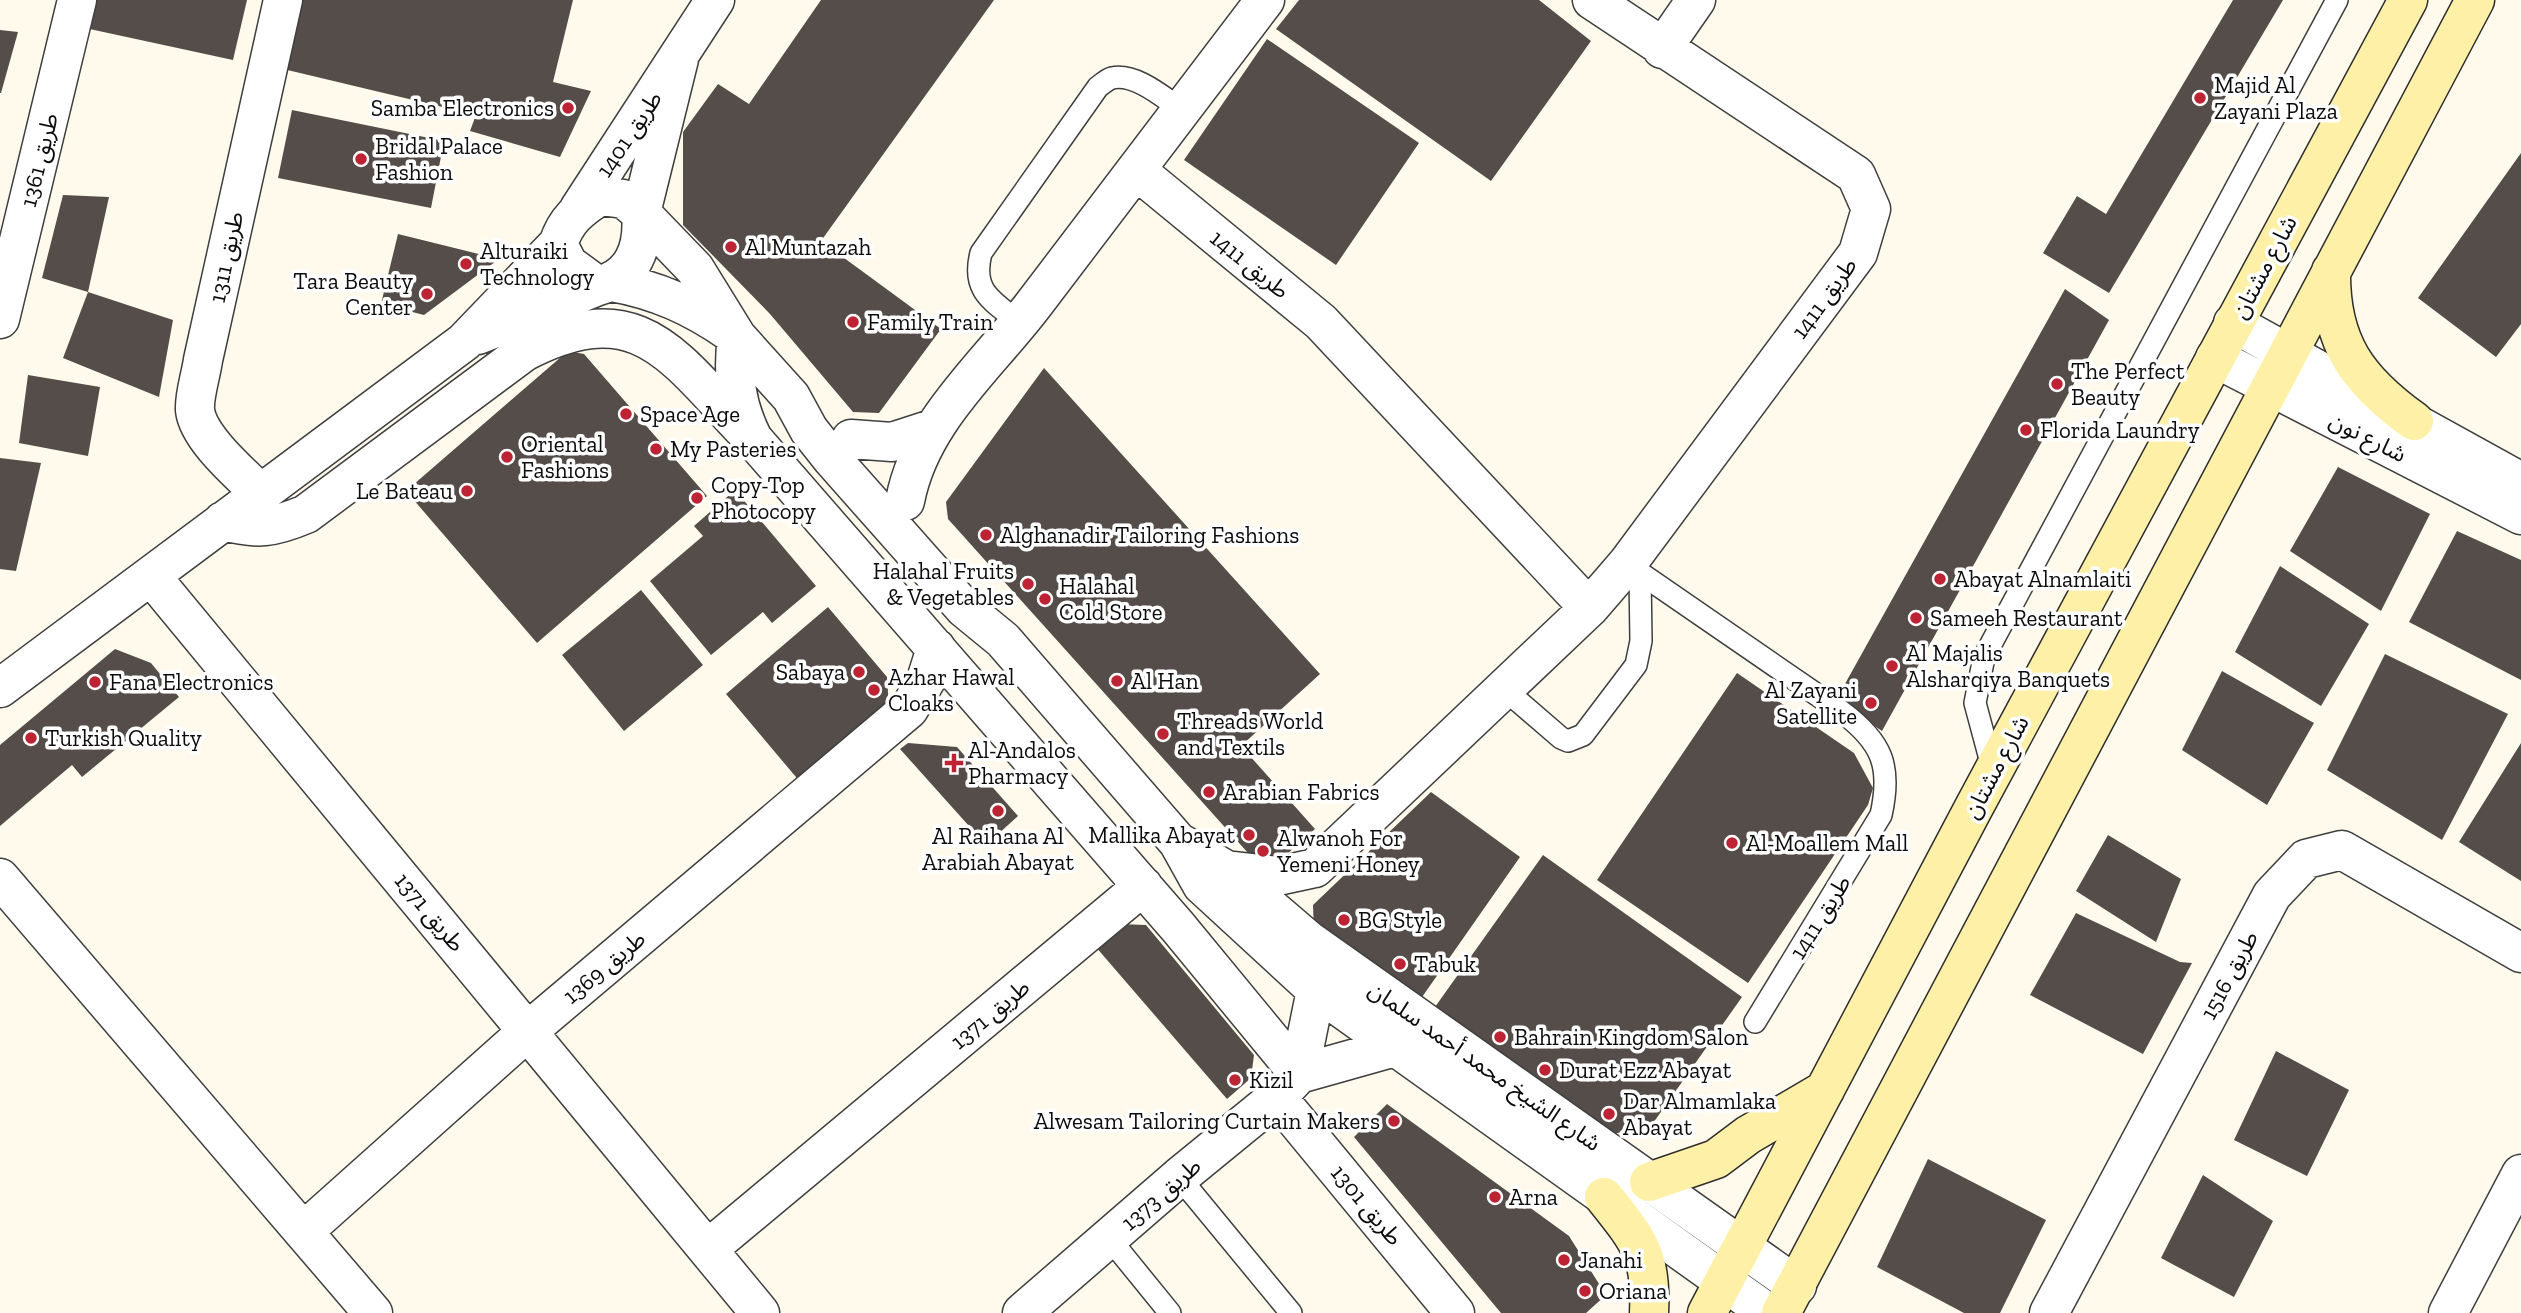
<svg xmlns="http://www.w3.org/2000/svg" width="2521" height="1313" font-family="'Zilla Slab','Noto Sans Arabic',serif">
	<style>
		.building { fill: #554d49 }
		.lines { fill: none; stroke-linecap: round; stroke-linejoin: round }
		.lane-casing { stroke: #3f3f3f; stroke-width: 24 }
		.street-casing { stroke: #3f3f3f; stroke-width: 41 }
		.secondary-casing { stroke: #2e2e2e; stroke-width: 41 }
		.lane { stroke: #fff; stroke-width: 21 }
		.street { stroke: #fff; stroke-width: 38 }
		.secondary { stroke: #fff0a7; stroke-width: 38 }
		.poi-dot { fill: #bd2333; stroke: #fff; stroke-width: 2.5 }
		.labels { text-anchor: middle; stroke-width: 7; stroke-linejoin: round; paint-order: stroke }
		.poi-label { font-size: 23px; fill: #0c0c0c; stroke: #fff; text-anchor: start }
		.street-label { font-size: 23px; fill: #0c0c0c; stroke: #fff }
	</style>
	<rect width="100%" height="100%" fill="#fffaec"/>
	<path class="building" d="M 92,0 L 247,0 L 233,60 L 85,28 Z
		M 296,0 L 573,0 L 553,82 L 591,91 L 560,157 L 470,131 L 476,115 L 279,68 Z
		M 821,0 L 994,0 L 821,241 L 941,329 L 879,413 L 853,412 L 770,314 L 683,225 L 683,132 L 718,84 L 749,104 Z
		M 1299,0 L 1539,0 L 1591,41 L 1491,181 L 1276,29 Z
		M 2233,0 L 2283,0 L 2109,293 L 2043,253 L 2077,196 L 2106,214 Z
		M 0,30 L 18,32 L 1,93 L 0,93 Z
		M 1267,39 L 1419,143 L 1336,265 L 1184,160 Z
		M 292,110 L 444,141 L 431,208 L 278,178 Z
		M 2521,153 L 2521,324 L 2496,357 L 2418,298 Z
		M 63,195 L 109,197 L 88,292 L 42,278 Z
		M 398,234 L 499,259 L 424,315 L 381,304 Z
		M 2065,289 L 2109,320 L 1882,731 L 1836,700 Z
		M 88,292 L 173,320 L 159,397 L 63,358 Z
		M 568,351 L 584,354 L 707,496 L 537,643 L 406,491 Z
		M 1044,368 L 1320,674 L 1241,746 L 1315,829 L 1266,873 L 948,519 L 946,502 Z
		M 28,375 L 100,387 L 88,456 L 19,443 Z
		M 0,458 L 41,463 L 16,571 L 0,569 Z
		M 2338,467 L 2430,514 L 2381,611 L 2290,551 Z
		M 735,490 L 816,586 L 772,623 L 763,612 L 711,655 L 650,581 L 703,536 L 694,526 Z
		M 2457,531 L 2521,560 L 2521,680 L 2409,622 Z
		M 2280,566 L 2369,624 L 2321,706 L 2235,652 Z
		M 641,590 L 703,665 L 624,731 L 562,655 Z
		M 828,607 L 887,677 L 889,708 L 801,783 L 726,694 Z
		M 115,649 L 151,663 L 179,697 L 82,777 L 72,765 L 0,826 L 0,745 Z
		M 2385,654 L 2508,714 L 2442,840 L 2327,770 Z
		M 2222,671 L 2314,723 L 2267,805 L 2182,750 Z
		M 1737,673 L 1854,753 L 1873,788 L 1868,805 L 1748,983 L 1597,880 Z
		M 908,743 L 957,747 L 1018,816 L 986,845 L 900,749 Z
		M 2521,743 L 2521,881 L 2459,842 Z
		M 1431,792 L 1520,857 L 1413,1010 L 1314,934 L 1313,905 Z
		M 2108,835 L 2181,879 L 2156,942 L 2076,891 Z
		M 1543,855 L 1742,997 L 1651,1126 L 1613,1134 L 1435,1007 Z
		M 2076,913 L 2180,962 L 2192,963 L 2143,1054 L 2030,995 Z
		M 1119,924 L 1146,925 L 1254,1055 L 1251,1078 L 1227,1099 L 1095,946 Z
		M 2276,1051 L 2349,1090 L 2307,1176 L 2234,1140 Z
		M 1387,1104 L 1569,1236 L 1606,1295 L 1586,1313 L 1501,1313 L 1354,1137 Z
		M 1928,1159 L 2046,1220 L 2000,1313 L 1964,1313 L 1877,1267 Z
		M 2203,1175 L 2273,1221 L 2234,1297 L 2161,1258 Z"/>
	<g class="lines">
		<g class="lane-casing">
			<path id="lane" d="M 1020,323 C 993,301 971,292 981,253 L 1098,87 C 1102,84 1108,79 1112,78 C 1136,73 1164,98 1182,110
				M 1627,564 L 1842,712 C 1882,742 1892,766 1881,815 L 1755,1022
				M 1504,689 L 1561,738 L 1568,741 L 1583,735 L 1636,665 L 1641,641 L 1640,575
				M 1993,770 L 1975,703 L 1984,657 L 2337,0
				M 1179,1177 L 1291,1313
				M 1109,1238 L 1170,1313"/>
		</g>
		<g class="street-casing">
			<path id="street" d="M 1662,49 L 1696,0
				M 679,59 L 641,213 L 695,269 L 737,337 L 791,397 L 809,430 L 832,459 L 964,608 L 1003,640 L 1178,842 L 1202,885 L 1316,990 L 1768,1313
				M 1136,170 L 1321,322 L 1589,608
				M 600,196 L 624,199 L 641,213 C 644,247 634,277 598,286 L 568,264 L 558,244 C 566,220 579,209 600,196 Z
				M 579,209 L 715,0
				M 612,282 C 657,290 692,306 730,332
				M 0,319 L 77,0
				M 2233,323 L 2521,482
				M 478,335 L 598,286
				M 737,337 C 732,375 736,405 753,439 L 1178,927 L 1299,1074
				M 2215,358 L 2521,515
				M 851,439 L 892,442 L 932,429
				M 260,493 C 241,474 198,438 195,410 C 194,395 201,375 203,360 L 283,0
				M 905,501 C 920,421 986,367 1034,304 C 1111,203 1188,102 1265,0
				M 223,521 C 257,530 273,528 306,514 L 524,352 C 638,293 672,355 746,432
				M 151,576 L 760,1313
				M 0,688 L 464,342 L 558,244
				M 1180,843 L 1226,870 L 1308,940 L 1797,1286
				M 1315,868 L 1589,608 L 1627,564 L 1858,253 L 1871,209 L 1856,175 L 1592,0
				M 1226,870 L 1278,876 L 1315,868
				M 0,878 L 373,1313
				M 1299,1074 L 1395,1047
				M 1299,1074 L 1316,990
				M 1277,1097 L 1455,1313
				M 304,1231 L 528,1031 L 909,709 L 926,680 L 936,648
				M 708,1249 L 1143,886
				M 1022,1313 L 1179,1177 L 1277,1097 L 1299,1074
				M 2049,1313 L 2272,895 L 2306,859 L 2342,850 L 2521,953
				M 2448,1313 L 2521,1174"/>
		</g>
		<g class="secondary-casing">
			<path id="secondary" d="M 2331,271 C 2330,343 2357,380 2414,421
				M 1649,1182 L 1716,1159 L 1748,1135 L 1825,1090
				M 1604,1197 C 1639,1241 1652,1255 1649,1313
				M 1707,1313 L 1973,809 L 2408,0
				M 1781,1313 L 2475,0"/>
		</g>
		<use href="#lane" class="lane"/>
		<use href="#street" class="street"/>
		<use href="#secondary" class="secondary"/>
	</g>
	<g class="poi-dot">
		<circle cx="2200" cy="98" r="7"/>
		<circle cx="568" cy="108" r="7"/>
		<circle cx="361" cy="159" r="7"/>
		<circle cx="731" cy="247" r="7"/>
		<circle cx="466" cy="264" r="7"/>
		<circle cx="427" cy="294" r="7"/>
		<circle cx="853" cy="322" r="7"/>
		<circle cx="2057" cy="384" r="7"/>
		<circle cx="626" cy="414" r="7"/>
		<circle cx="2026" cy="430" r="7"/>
		<circle cx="656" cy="449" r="7"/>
		<circle cx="507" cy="457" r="7"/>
		<circle cx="467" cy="491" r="7"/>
		<circle cx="697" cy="498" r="7"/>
		<circle cx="986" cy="535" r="7"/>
		<circle cx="1940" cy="579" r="7"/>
		<circle cx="1028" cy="584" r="7"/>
		<circle cx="1045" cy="599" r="7"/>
		<circle cx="1916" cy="618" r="7"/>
		<circle cx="1892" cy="666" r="7"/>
		<circle cx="859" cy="672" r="7"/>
		<circle cx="1117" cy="681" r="7"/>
		<circle cx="95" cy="682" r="7"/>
		<circle cx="874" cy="690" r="7"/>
		<circle cx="1871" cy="703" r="7"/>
		<circle cx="1163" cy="734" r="7"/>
		<circle cx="31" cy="738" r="7"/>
		<path d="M950.5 752.5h7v7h7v7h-7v7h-7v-7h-7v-7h7z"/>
		<circle cx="1209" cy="792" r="7"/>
		<circle cx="998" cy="811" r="7"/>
		<circle cx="1249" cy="835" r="7"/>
		<circle cx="1732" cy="843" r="7"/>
		<circle cx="1263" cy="851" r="7"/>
		<circle cx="1344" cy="920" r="7"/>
		<circle cx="1400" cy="964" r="7"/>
		<circle cx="1500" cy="1037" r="7"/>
		<circle cx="1545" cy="1070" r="7"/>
		<circle cx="1235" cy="1080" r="7"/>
		<circle cx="1609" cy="1114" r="7"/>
		<circle cx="1394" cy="1121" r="7"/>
		<circle cx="1495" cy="1197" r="7"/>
		<circle cx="1564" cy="1260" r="7"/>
		<circle cx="1585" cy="1291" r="7"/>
	</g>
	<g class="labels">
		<g class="poi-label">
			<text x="2214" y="93">Majid Al<tspan x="2214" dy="26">Zayani Plaza</tspan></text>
			<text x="554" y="116" text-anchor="end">Samba Electronics</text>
			<text x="375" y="154">Bridal Palace<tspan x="375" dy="26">Fashion</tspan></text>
			<text x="745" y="255">Al Muntazah</text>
			<text x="480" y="259">Alturaiki<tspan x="480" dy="26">Technology</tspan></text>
			<text x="413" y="289" text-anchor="end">Tara Beauty<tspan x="413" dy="26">Center</tspan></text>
			<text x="867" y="330">Family Train</text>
			<text x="2071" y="379">The Perfect<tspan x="2071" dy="26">Beauty</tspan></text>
			<text x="640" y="422">Space Age</text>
			<text x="2040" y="438">Florida Laundry</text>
			<text x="521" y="452">Oriental<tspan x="521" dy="26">Fashions</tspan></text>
			<text x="670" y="457">My Pasteries</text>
			<text x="711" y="493">Copy-Top<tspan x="711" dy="26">Photocopy</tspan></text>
			<text x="453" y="499" text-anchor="end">Le Bateau</text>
			<text x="1000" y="543">Alghanadir Tailoring Fashions</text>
			<text x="1014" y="579" text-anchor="end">Halahal Fruits<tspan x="1014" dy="26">&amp; Vegetables</tspan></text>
			<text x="1954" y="587">Abayat Alnamlaiti</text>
			<text x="1059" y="594">Halahal<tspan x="1059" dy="26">Cold Store</tspan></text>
			<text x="1930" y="626">Sameeh Restaurant</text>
			<text x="1906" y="661">Al Majalis<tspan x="1906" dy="26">Alsharqiya Banquets</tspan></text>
			<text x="845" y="680" text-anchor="end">Sabaya</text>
			<text x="888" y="685">Azhar Hawal<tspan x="888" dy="26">Cloaks</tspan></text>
			<text x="1131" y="689">Al Han</text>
			<text x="109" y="690">Fana Electronics</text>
			<text x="1857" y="698" text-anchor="end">Al Zayani<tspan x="1857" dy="26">Satellite</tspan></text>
			<text x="1177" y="729">Threads World<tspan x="1177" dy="26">and Textils</tspan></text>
			<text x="45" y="746">Turkish Quality</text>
			<text x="968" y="758">Al-Andalos<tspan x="968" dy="26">Pharmacy</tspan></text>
			<text x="1223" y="800">Arabian Fabrics</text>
			<text x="1235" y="843" text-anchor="end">Mallika Abayat</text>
			<text x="998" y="844" text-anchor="middle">Al Raihana Al<tspan x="998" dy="26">Arabiah Abayat</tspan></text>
			<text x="1277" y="846">Alwanoh For<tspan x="1277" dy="26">Yemeni Honey</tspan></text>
			<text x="1746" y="851">Al-Moallem Mall</text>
			<text x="1358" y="928">BG Style</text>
			<text x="1414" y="972">Tabuk</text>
			<text x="1514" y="1045">Bahrain Kingdom Salon</text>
			<text x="1559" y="1078">Durat Ezz Abayat</text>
			<text x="1249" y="1088">Kizil</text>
			<text x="1623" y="1109">Dar Almamlaka<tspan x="1623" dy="26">Abayat</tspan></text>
			<text x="1380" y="1129" text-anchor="end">Alwesam Tailoring Curtain Makers</text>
			<text x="1509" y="1205">Arna</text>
			<text x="1578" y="1268">Janahi</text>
			<text x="1599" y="1299">Oriana</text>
		</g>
		<g class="street-label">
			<text transform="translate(629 134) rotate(-56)" y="8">طريق 1401</text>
			<text transform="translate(39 160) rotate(-76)" y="8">طريق 1361</text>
			<text transform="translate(226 257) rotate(-78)" y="8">طريق 1311</text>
			<text transform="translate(1250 264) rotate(39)" y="8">طريق 1411</text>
			<text transform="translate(2264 267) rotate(-62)" y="8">شارع مشتان</text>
			<text transform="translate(1824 298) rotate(-54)" y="8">طريق 1411</text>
			<text transform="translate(2368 437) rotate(27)" y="8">شارع نون</text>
			<text transform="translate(1996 767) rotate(-62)" y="8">شارع مشتان</text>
			<text transform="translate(430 912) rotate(50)" y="8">طريق 1371</text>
			<text transform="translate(1820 917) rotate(-58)" y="8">طريق 1411</text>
			<text transform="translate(604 967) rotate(-40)" y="8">طريق 1369</text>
			<text transform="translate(2229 975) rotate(-62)" y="8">طريق 1516</text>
			<text transform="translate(990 1014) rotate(-40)" y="8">طريق 1371</text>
			<text transform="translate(1485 1066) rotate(35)" y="8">شارع الشيخ محمد أحمد سلمان</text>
			<text transform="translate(1161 1194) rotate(-41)" y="8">طريق 1373</text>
			<text transform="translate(1367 1205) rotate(50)" y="8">طريق 1301</text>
		</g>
	</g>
</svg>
